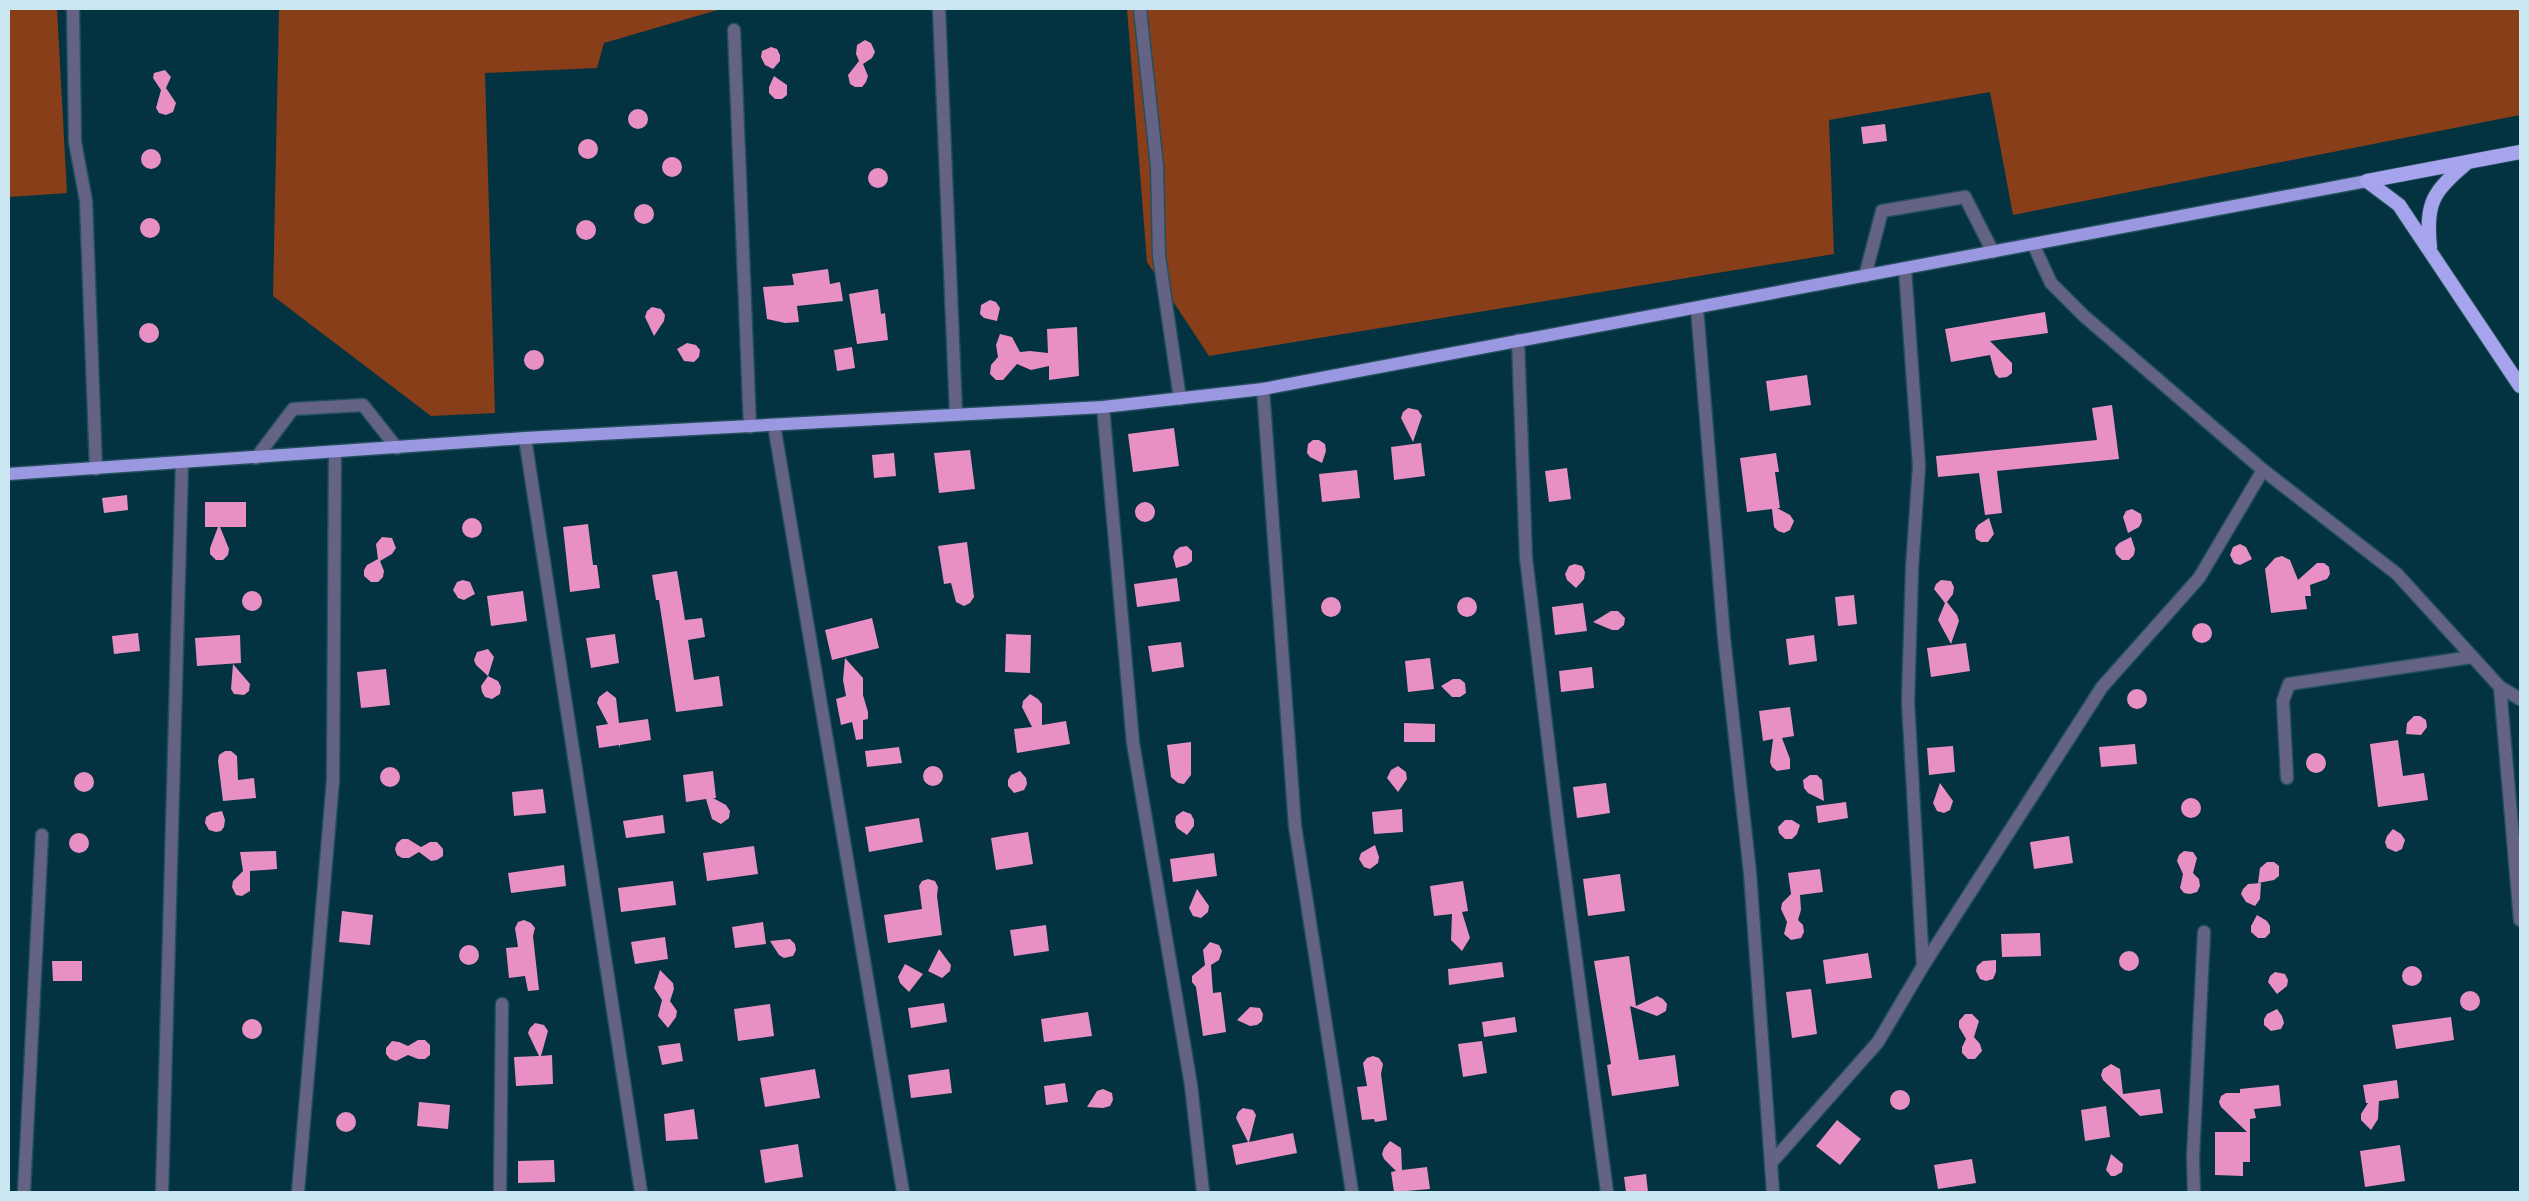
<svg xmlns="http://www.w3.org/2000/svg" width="2529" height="1201" font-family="'Exo 2',sans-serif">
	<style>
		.green { fill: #883e18 }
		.building { fill: #e890c3 }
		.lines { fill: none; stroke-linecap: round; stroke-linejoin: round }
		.minor-casing { stroke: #234f5c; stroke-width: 15 }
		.primary-casing { stroke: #234f5c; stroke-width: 15 }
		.trunk-casing { stroke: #234f5c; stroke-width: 16 }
		.minor { stroke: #646386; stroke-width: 12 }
		.primary { stroke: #9a98e1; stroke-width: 12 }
		.trunk { stroke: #a6a4ec; stroke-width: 14 }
	</style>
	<rect width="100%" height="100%" fill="#033240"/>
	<path class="green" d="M 9,9 L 57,9 L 67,193 L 9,197 Z
		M 279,9 L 721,9 L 604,43 L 597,68 L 485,73 L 495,413 L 431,416 L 273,296 Z
		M 1127,9 L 2520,9 L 2520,115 L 2013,215 L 1990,92 L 1829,120 L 1834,254 L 1209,356 L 1147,262 Z"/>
	<path class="building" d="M 865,40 L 871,43 L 875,52 L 872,58 L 863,64 L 868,76 L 866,82 L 862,87 L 855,87 L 850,84 L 848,75 L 859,61 L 856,54 L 857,45 Z
		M 771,47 L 777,49 L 780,55 L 780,61 L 773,69 L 765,65 L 761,57 L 762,51 Z
		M 165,70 L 171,77 L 166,88 L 176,103 L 173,112 L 166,115 L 159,113 L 156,108 L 161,90 L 153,78 L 154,73 Z
		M 774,76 L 787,85 L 787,95 L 782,99 L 775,99 L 769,93 L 769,87 Z
		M628 119a10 10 0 1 1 20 0a10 10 0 1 1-20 0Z
		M 1885,124 L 1887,141 L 1863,144 L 1861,127 Z
		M578 149a10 10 0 1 1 20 0a10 10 0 1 1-20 0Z
		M141 159a10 10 0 1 1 20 0a10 10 0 1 1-20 0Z
		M662 167a10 10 0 1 1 20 0a10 10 0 1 1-20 0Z
		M868 178a10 10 0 1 1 20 0a10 10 0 1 1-20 0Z
		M634 214a10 10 0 1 1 20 0a10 10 0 1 1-20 0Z
		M140 228a10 10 0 1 1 20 0a10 10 0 1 1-20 0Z
		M576 230a10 10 0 1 1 20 0a10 10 0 1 1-20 0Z
		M 828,269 L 830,284 L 840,282 L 843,301 L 797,306 L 799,322 L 785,323 L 767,319 L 763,287 L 794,285 L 792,274 Z
		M 878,289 L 881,314 L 885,313 L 888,340 L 857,344 L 849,294 Z
		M 990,300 L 996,302 L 1000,308 L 997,321 L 984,318 L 980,314 L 981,305 Z
		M 652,307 L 661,309 L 665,315 L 664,321 L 654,336 L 645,317 L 647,311 Z
		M 2045,312 L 2048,333 L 1990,341 L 2012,363 L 2012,373 L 2007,377 L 1999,378 L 1995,374 L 1990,355 L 1951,362 L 1945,329 Z
		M139 333a10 10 0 1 1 20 0a10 10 0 1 1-20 0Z
		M 1077,327 L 1079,376 L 1049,380 L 1049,366 L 1031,370 L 1017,364 L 1003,380 L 996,380 L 990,374 L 991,365 L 998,357 L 996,345 L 1000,334 L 1012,337 L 1020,352 L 1030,351 L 1048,353 L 1047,329 Z
		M 687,343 L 696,345 L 700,350 L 699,357 L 694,362 L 684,361 L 677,349 Z
		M 852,347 L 855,368 L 837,371 L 834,350 Z
		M524 360a10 10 0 1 1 20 0a10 10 0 1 1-20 0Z
		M 1807,375 L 1811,405 L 1770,411 L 1766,381 Z
		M 2112,405 L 2119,459 L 1997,471 L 2002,513 L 1985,515 L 1979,473 L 1938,477 L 1936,456 L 2097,440 L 2092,408 Z
		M 1408,408 L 1418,410 L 1422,416 L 1413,442 L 1401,418 L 1403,412 Z
		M 1174,428 L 1179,466 L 1133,472 L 1128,434 Z
		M 1313,440 L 1319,440 L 1325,444 L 1326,451 L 1322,463 L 1310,457 L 1307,453 L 1308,444 Z
		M 1421,443 L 1425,476 L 1394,480 L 1391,447 Z
		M 970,450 L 975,489 L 939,493 L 934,453 Z
		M 894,453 L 896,476 L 874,478 L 872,455 Z
		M 1776,453 L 1779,472 L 1775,472 L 1780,508 L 1777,508 L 1790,515 L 1794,521 L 1790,530 L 1784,533 L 1778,531 L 1774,527 L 1772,509 L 1747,512 L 1740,458 Z
		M 1567,468 L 1571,499 L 1549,502 L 1545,471 Z
		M 1357,470 L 1360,498 L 1322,502 L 1319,474 Z
		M 127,495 L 128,510 L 104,513 L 102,498 Z
		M 205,502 L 246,502 L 246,527 L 220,527 L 229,549 L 228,555 L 223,560 L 216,560 L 210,554 L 210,548 L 218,527 L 205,527 Z
		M1135 512a10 10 0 1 1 20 0a10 10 0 1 1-20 0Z
		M 2132,509 L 2141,514 L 2142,521 L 2139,527 L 2128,533 L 2123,517 L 2126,511 Z
		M 1989,518 L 1994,534 L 1988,542 L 1981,542 L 1976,539 L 1975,530 L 1978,525 Z
		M462 528a10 10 0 1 1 20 0a10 10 0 1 1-20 0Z
		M 588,524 L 593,565 L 597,565 L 600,588 L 570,592 L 563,527 Z
		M 382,537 L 392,538 L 396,548 L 392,554 L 380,561 L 384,571 L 383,577 L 378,582 L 371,582 L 364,576 L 364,570 L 367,565 L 378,559 L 376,544 Z
		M 2131,537 L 2135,549 L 2134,555 L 2129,560 L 2122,560 L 2116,554 L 2115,548 L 2119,543 Z
		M 967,542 L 974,597 L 970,603 L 964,606 L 956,602 L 951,583 L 944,584 L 938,546 Z
		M 2240,544 L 2246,547 L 2252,559 L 2240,565 L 2234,563 L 2230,555 L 2233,547 Z
		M 1187,546 L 1192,551 L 1192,561 L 1187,565 L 1176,568 L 1173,557 L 1175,551 L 1180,547 Z
		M 2282,556 L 2290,560 L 2298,580 L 2317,563 L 2324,563 L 2329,567 L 2330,574 L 2327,579 L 2310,585 L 2311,596 L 2305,596 L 2307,609 L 2271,613 L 2265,569 L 2275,558 Z
		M 1575,564 L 1582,566 L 1585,572 L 1584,579 L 1576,588 L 1567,580 L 1565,574 L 1569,566 Z
		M 677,571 L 685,620 L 702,618 L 705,637 L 688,640 L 694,680 L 719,676 L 723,706 L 676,712 L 659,600 L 656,600 L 652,575 Z
		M 1177,578 L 1180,601 L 1137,607 L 1134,584 Z
		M 463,580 L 470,582 L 475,594 L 464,600 L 458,598 L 453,590 L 457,582 Z
		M 1941,580 L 1951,581 L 1954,587 L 1953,594 L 1947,602 L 1957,615 L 1959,621 L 1951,644 L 1938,620 L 1945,603 L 1934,589 L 1936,584 Z
		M242 601a10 10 0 1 1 20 0a10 10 0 1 1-20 0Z
		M 523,591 L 527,621 L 491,626 L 487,596 Z
		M 1854,595 L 1857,624 L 1838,626 L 1835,597 Z
		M1457 607a10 10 0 1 1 20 0a10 10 0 1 1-20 0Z
		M1321 607a10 10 0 1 1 20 0a10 10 0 1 1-20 0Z
		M 1583,603 L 1587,631 L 1555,635 L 1552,607 Z
		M 1611,611 L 1618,611 L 1625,618 L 1624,625 L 1618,630 L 1612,630 L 1593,622 Z
		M 872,618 L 879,648 L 832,660 L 825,630 Z
		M2192 633a10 10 0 1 1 20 0a10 10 0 1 1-20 0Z
		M 138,633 L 140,651 L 114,654 L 112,636 Z
		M 615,634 L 619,663 L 591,668 L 586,638 Z
		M 1006,634 L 1031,635 L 1030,673 L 1005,672 Z
		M 240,635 L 241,663 L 197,666 L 195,638 Z
		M 1814,635 L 1817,661 L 1789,665 L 1786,639 Z
		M 1181,642 L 1184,667 L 1152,672 L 1148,646 Z
		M 1966,643 L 1970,671 L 1931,677 L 1927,648 Z
		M 488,649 L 494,657 L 488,676 L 498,681 L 501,687 L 500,694 L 492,699 L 485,697 L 482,692 L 481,686 L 488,676 L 476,665 L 474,660 L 477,652 Z
		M 845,658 L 863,678 L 863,695 L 868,712 L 868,719 L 863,720 L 863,739 L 856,740 L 852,722 L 841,725 L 836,699 L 846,696 L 843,680 Z
		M 1430,658 L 1434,689 L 1408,692 L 1405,661 Z
		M 233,664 L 250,684 L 249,691 L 244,695 L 234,694 L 231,689 Z
		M 1592,667 L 1594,688 L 1561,692 L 1559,671 Z
		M 386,669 L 390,705 L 361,708 L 357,672 Z
		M 1453,679 L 1460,679 L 1465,683 L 1466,693 L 1460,697 L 1452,697 L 1441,686 Z
		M2127 699a10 10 0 1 1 20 0a10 10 0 1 1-20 0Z
		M 607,691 L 616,698 L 619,723 L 648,719 L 651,740 L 620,745 L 620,748 L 619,745 L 599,748 L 596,726 L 608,724 L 597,703 L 599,697 Z
		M 1030,694 L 1038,699 L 1042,704 L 1042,725 L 1066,721 L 1070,744 L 1017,753 L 1014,729 L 1032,727 L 1022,707 L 1023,701 Z
		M 1790,707 L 1794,736 L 1782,738 L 1790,759 L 1790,769 L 1777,771 L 1772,767 L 1770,762 L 1773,739 L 1763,741 L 1759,711 Z
		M 2414,716 L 2420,716 L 2426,720 L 2427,727 L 2421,735 L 2406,734 L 2407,723 Z
		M 1404,723 L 1435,724 L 1435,742 L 1404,742 Z
		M 2398,740 L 2403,776 L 2424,773 L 2428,800 L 2378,807 L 2370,744 Z
		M 1191,742 L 1191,775 L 1184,784 L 1178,783 L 1171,777 L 1167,745 Z
		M 2135,744 L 2137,764 L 2101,767 L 2099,747 Z
		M 1953,746 L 1955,772 L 1929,775 L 1927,748 Z
		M 899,747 L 902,763 L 867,767 L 865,751 Z
		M 225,751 L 231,751 L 237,756 L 238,780 L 254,778 L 256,798 L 223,801 L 218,761 L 219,755 Z
		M2306 763a10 10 0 1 1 20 0a10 10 0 1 1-20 0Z
		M 1398,766 L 1406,772 L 1407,779 L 1398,792 L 1387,778 L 1391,770 Z
		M923 776a10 10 0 1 1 20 0a10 10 0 1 1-20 0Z
		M380 777a10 10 0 1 1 20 0a10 10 0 1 1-20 0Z
		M 713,771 L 716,798 L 713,798 L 726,805 L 730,811 L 729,818 L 721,824 L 712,819 L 706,799 L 686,802 L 683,775 Z
		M 1020,771 L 1026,778 L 1027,784 L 1024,790 L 1014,793 L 1008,786 L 1008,780 L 1011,775 Z
		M74 782a10 10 0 1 1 20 0a10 10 0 1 1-20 0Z
		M 1810,775 L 1817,775 L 1822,780 L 1824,801 L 1808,793 L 1804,788 L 1803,780 Z
		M 1606,783 L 1610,813 L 1577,818 L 1573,787 Z
		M 1940,783 L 1953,801 L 1950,810 L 1944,813 L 1937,811 L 1933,803 Z
		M 543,789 L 546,813 L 514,816 L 512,792 Z
		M2181 808a10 10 0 1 1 20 0a10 10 0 1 1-20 0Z
		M 1846,802 L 1848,818 L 1818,823 L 1816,806 Z
		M 1402,809 L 1403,832 L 1374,834 L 1372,812 Z
		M 222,811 L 225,820 L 224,827 L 221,831 L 216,832 L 209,830 L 205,823 L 206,817 L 212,813 Z
		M 1183,811 L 1191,814 L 1194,820 L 1194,826 L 1187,835 L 1177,828 L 1175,822 L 1176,816 Z
		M 663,815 L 665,833 L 626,838 L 623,821 Z
		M 919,818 L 923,842 L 869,852 L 865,827 Z
		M 1785,820 L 1792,820 L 1800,825 L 1797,834 L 1792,839 L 1785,839 L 1779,833 L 1778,827 Z
		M 2393,829 L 2401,834 L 2405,840 L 2402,849 L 2396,852 L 2387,848 L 2385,842 L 2387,836 Z
		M 1028,832 L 1033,864 L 996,870 L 991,838 Z
		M69 843a10 10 0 1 1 20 0a10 10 0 1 1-20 0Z
		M 2069,836 L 2073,863 L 2034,869 L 2030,842 Z
		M 402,839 L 408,839 L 421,847 L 430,842 L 437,842 L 443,849 L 443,856 L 437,860 L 431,861 L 419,852 L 409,858 L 402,858 L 397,855 L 395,849 L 397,843 Z
		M 1375,845 L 1379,857 L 1378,863 L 1370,869 L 1364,867 L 1359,859 L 1361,853 Z
		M 754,846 L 758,874 L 707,881 L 703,853 Z
		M 276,851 L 277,869 L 250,871 L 250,891 L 242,896 L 236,895 L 232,887 L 233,881 L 243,871 L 240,852 Z
		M 2184,851 L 2193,852 L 2197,858 L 2193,873 L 2199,879 L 2200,886 L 2197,892 L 2190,894 L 2184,893 L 2180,888 L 2183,874 L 2177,861 L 2179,855 Z
		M 1214,853 L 1217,876 L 1173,882 L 1170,859 Z
		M 2267,862 L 2274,862 L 2279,866 L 2279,876 L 2274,880 L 2258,883 L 2260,868 Z
		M 564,865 L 566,886 L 511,893 L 508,873 Z
		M 1820,869 L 1823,892 L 1800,895 L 1801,910 L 1798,920 L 1803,925 L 1804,932 L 1801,938 L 1791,940 L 1784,934 L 1787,922 L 1781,909 L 1782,903 L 1791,894 L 1788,873 Z
		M 1620,874 L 1625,911 L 1588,916 L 1583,879 Z
		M 928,879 L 935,881 L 938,887 L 937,896 L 942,935 L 888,943 L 884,915 L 922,909 L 919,886 L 922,881 Z
		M 673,881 L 676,905 L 621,912 L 618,888 Z
		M 1463,881 L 1468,911 L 1462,912 L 1470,938 L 1462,951 L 1451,940 L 1452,914 L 1434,916 L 1430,886 Z
		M 2261,883 L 2260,899 L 2255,906 L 2246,902 L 2241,894 L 2243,889 L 2248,884 Z
		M 1197,889 L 1209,906 L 1208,912 L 1201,918 L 1193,916 L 1189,908 Z
		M 342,911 L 373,915 L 370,945 L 339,942 Z
		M 2257,915 L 2267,921 L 2270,926 L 2270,933 L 2265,938 L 2258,938 L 2251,932 L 2251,926 Z
		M 524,920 L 531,923 L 535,928 L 533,936 L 539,990 L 528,991 L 525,976 L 509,978 L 506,948 L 518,947 L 515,928 L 518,922 Z
		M 763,922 L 766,944 L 735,948 L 732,927 Z
		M 1046,925 L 1049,951 L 1014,956 L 1010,930 Z
		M 2040,933 L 2041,956 L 2002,957 L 2001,934 Z
		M 665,937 L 668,959 L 635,964 L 631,942 Z
		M 790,939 L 795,944 L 796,950 L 793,956 L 784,958 L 779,955 L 770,941 Z
		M 1210,942 L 1219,945 L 1222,951 L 1219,960 L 1211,965 L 1213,993 L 1221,992 L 1226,1032 L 1203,1036 L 1196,987 L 1192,982 L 1192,976 L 1205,965 L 1203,950 Z
		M459 955a10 10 0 1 1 20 0a10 10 0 1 1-20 0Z
		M 939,949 L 951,965 L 950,971 L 942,978 L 928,971 Z
		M2119 961a10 10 0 1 1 20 0a10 10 0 1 1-20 0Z
		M 1868,953 L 1872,978 L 1826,984 L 1823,960 Z
		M 1629,956 L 1636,1006 L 1657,996 L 1663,999 L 1667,1004 L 1666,1011 L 1657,1016 L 1630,1006 L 1639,1060 L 1675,1055 L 1679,1086 L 1612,1096 L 1607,1065 L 1611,1064 L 1594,961 Z
		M 1996,960 L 1996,972 L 1993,979 L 1986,981 L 1980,979 L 1976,971 L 1977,966 L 1983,961 Z
		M 52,961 L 82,961 L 82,981 L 53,981 Z
		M 1502,962 L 1504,977 L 1449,985 L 1448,969 Z
		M 905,964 L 923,974 L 909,992 L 900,983 L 898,977 Z
		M2402 976a10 10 0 1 1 20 0a10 10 0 1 1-20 0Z
		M 660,970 L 673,983 L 674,989 L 670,1001 L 677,1011 L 676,1017 L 668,1028 L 658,1016 L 662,1000 L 654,988 Z
		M 2275,972 L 2285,974 L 2288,980 L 2287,986 L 2277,994 L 2268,982 L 2270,976 Z
		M 1811,989 L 1817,1034 L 1792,1038 L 1786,992 Z
		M2460 1001a10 10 0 1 1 20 0a10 10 0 1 1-20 0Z
		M 944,1003 L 947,1022 L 911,1028 L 908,1008 Z
		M 770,1004 L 774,1036 L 738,1041 L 734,1009 Z
		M 1250,1007 L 1260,1008 L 1263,1014 L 1262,1021 L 1257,1025 L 1250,1026 L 1237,1020 Z
		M 2277,1009 L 2282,1016 L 2284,1023 L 2281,1029 L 2271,1031 L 2264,1025 L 2264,1019 L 2267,1014 Z
		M 1088,1012 L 1092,1036 L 1044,1042 L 1041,1019 Z
		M 1965,1014 L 1972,1014 L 1979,1021 L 1974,1037 L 1980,1044 L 1982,1051 L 1975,1059 L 1968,1059 L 1962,1053 L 1962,1047 L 1966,1039 L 1959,1027 L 1959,1021 Z
		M 1515,1017 L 1517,1032 L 1484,1037 L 1482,1022 Z
		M 2451,1017 L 2454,1040 L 2396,1049 L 2392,1025 Z
		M242 1029a10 10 0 1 1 20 0a10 10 0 1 1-20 0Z
		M 535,1023 L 544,1025 L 548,1031 L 541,1056 L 552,1055 L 553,1084 L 516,1086 L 514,1057 L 539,1056 L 528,1033 L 530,1028 Z
		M 418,1040 L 425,1040 L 430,1045 L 430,1055 L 425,1059 L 418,1059 L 408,1055 L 396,1061 L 390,1059 L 386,1054 L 386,1048 L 392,1041 L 399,1042 L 408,1046 Z
		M 1482,1041 L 1487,1073 L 1463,1077 L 1458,1044 Z
		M 680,1043 L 683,1061 L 662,1065 L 658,1046 Z
		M 1373,1056 L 1379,1058 L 1383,1064 L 1381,1074 L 1387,1120 L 1375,1122 L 1374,1119 L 1362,1120 L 1357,1087 L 1367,1086 L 1363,1063 L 1367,1058 Z
		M 2111,1064 L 2120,1069 L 2123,1094 L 2160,1089 L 2163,1113 L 2140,1116 L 2103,1080 L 2101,1075 L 2103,1069 Z
		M 815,1069 L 820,1098 L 765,1107 L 760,1078 Z
		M 949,1069 L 952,1093 L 911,1098 L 908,1075 Z
		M 2397,1080 L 2399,1098 L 2379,1101 L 2378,1119 L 2371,1130 L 2361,1120 L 2361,1114 L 2368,1103 L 2366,1103 L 2363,1085 Z
		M 1065,1083 L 1068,1102 L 1046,1105 L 1044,1086 Z
		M 2279,1085 L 2281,1106 L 2254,1109 L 2256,1118 L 2250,1119 L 2250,1162 L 2243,1162 L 2243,1176 L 2215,1175 L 2215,1132 L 2247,1132 L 2221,1107 L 2219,1102 L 2221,1096 L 2226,1093 L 2240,1093 L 2240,1089 Z
		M 1103,1089 L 1112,1093 L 1113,1100 L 1110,1106 L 1103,1108 L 1087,1107 L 1097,1091 Z
		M1890 1100a10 10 0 1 1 20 0a10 10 0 1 1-20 0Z
		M 419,1102 L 450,1105 L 448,1129 L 417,1126 Z
		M 2106,1106 L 2110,1137 L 2085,1141 L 2081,1110 Z
		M 1243,1108 L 1253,1110 L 1256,1115 L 1249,1142 L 1293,1133 L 1297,1153 L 1236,1165 L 1232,1145 L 1248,1142 L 1236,1118 L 1238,1112 Z
		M 694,1109 L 698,1139 L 666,1141 L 664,1114 Z
		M336 1122a10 10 0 1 1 20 0a10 10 0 1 1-20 0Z
		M 1837,1120 L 1861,1139 L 1840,1165 L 1816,1146 Z
		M 1390,1141 L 1401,1148 L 1402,1170 L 1427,1167 L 1430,1189 L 1394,1192 L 1391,1172 L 1396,1171 L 1384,1159 L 1382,1154 L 1384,1148 Z
		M 798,1144 L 803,1177 L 765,1183 L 760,1150 Z
		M 2400,1145 L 2405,1181 L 2365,1187 L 2360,1151 Z
		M 2111,1154 L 2123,1164 L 2122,1172 L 2115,1176 L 2111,1176 L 2106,1170 Z
		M 1972,1159 L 1976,1183 L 1938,1189 L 1934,1165 Z
		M 554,1160 L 555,1182 L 518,1183 L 518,1161 Z
		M 1646,1174 L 1648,1192 L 1626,1192 L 1624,1177 Z"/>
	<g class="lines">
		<g class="minor-casing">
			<path id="minor" d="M 73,9 L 75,142 L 86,201 L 96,469
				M 939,9 L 956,413
				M 1140,9 L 1157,166 L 1159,256 L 1180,399
				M 734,30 L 750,427
				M 2033,244 L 2051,283 L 2084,316 L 2263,470 L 2397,574 L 2500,687 L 2520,699
				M 1905,269 L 1919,466 L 1912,569 L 1908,702 L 1923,966
				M 1865,276 L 1882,211 L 1965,197 L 1993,252
				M 1697,308 L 1724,638 L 1750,873 L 1773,1192
				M 1518,340 L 1526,558 L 1559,832 L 1607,1192
				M 1263,389 L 1295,826 L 1352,1192
				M 1103,407 L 1133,743 L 1191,1085 L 1203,1192
				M 774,425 L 903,1192
				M 525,438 L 641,1192
				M 256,458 L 293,409 L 363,405 L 397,448
				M 2500,687 L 2520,920
				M 2287,778 L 2283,701 L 2289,684 L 2472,657
				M 1772,1162 L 1878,1042 L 1923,966 L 2102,687 L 2199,578 L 2263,470
				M 24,1192 L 42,835
				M 162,1192 L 182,463
				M 298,1192 L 333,780 L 335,452
				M 500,1192 L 502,1004
				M 2194,1192 L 2193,1158 L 2204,932"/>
		</g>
		<g class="primary-casing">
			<path id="primary" d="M 9,474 L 525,438 L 1103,407 L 1263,389 L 2367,181"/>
		</g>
		<g class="trunk-casing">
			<path id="trunk" d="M 2367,181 L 2399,205 L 2520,386
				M 2367,181 L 2520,152
				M 2430,247 C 2425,201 2434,191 2468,162"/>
		</g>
		<use href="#minor" class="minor"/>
		<use href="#primary" class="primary"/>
		<use href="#trunk" class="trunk"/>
	</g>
	<rect width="2529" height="1201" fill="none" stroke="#cae6f1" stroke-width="20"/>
</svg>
